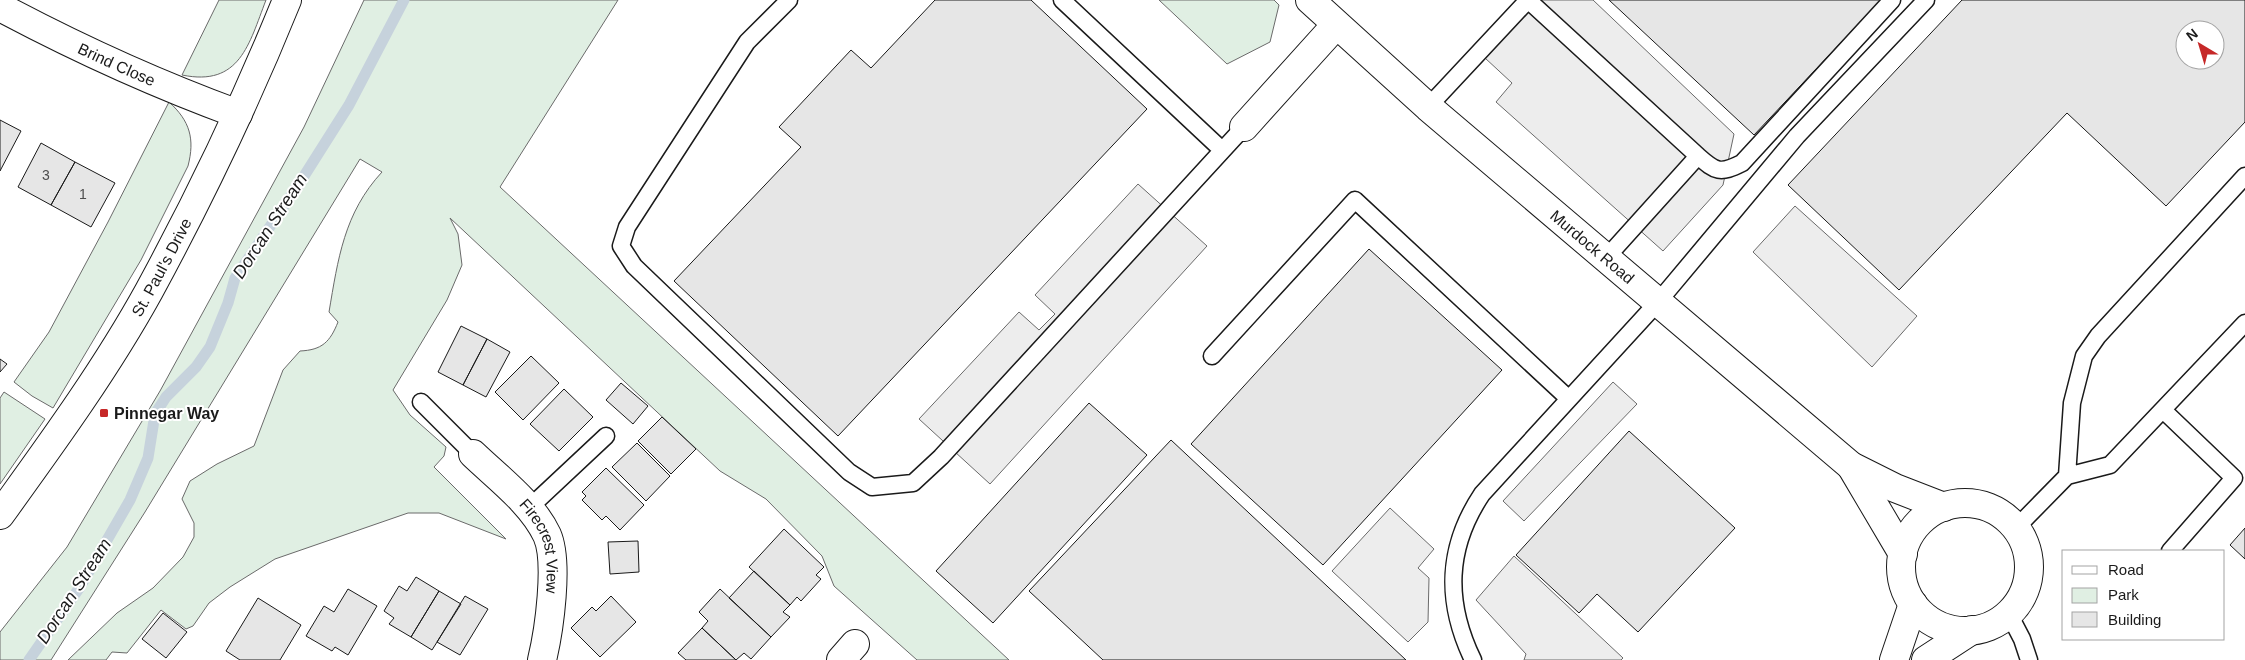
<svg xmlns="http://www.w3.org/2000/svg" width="2245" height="660" font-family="Arial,sans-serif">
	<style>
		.green { fill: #e0efe3; stroke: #6a6a6a }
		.parking { fill: #ededed; stroke: #6a6a6a }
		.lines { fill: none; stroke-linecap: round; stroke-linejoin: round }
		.stream { stroke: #c6d2dc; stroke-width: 11 }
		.building { fill: #e6e6e6; stroke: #1a1a1a; fill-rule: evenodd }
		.service-casing { stroke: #1a1a1a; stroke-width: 19 }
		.minor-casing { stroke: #1a1a1a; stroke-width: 30 }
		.service { stroke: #fff; stroke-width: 16 }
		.minor { stroke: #fff; stroke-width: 28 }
		.poi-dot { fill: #c62828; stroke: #fff; stroke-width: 2 }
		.labels { text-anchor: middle; stroke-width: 4; stroke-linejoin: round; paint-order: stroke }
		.number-label { font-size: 14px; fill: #4d4d4d }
		.street-label { font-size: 16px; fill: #1a1a1a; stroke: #fff }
		.poi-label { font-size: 16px; font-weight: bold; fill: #1a1a1a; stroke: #fff; text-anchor: start }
		.water-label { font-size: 18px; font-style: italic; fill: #1a1a1a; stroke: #fff }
	</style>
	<rect width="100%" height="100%" fill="#fff"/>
	<path class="green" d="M 219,0 L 266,0 C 249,44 240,87 182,75 Z
		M 364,0 L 618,0 L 500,187 L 1009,660 L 917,660 L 834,586 L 822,556 L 766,499 L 720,471 L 450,218 L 458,234 L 462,265 L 447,300 L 393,390 L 410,415 L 446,447 L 444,456 L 434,467 L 506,539 L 439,513 L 408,513 L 275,559 L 230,587 L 209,603 L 193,626 L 186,629 L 161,610 L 127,653 L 112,652 L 106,660 L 68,660 L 117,613 L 153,588 L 183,557 L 194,537 L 194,523 L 182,499 L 190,481 L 217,464 L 254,446 L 283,370 L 300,351 C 322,350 330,342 338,322 L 329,312 C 338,259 344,213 382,172 L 360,159 L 145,512 L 51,660 L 0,660 L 0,632 L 67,547 L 160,391 L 304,127 Z
		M 1159,0 L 1274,0 L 1279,5 L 1270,42 L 1227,64 Z
		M 169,102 C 190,121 195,139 188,166 L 141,260 L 53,408 L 32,396 L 14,382 L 49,332 L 108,222 Z
		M 4,392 L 45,419 L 0,484 L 0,398 Z"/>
	<path class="parking" d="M 1536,0 L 1593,0 L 1734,134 L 1723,185 L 1663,251 L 1496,102 L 1512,83 L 1485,58 Z
		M 1138,184 L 1207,246 L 990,484 L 919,419 L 1019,312 L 1039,330 L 1055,314 L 1035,295 Z
		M 1795,206 L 1917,316 L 1872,367 L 1753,252 Z
		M 1613,382 L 1637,404 L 1524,521 L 1503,501 Z
		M 1390,508 L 1434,549 L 1418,568 L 1429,578 L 1428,622 L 1408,642 L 1332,571 Z
		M 1514,556 L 1623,658 L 1621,660 L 1524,660 L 1526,654 L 1476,600 Z"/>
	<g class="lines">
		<path class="stream" d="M 29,660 L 80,587 L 130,500 L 148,458 L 155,414 L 166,397 L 196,367 L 210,347 L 228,303 L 235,278 L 299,184 L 349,105 L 404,0"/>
	</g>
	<path class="building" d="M 935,0 L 1031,0 L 1147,109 L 838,436 L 674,281 L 801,147 L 779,127 L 851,50 L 871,68 Z
		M 1609,0 L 1881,0 L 1754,135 Z
		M 1962,0 L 2245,0 L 2245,122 L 2166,206 L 2067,113 L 1899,290 L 1788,185 ZM 2185,30 L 2215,30 L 2215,60 L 2185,60 Z
		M 0,120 L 21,131 L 0,171 Z
		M 41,143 L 75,162 L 51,205 L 18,187 Z
		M 75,162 L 115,183 L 91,227 L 51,205 Z
		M 1369,249 L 1502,370 L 1323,565 L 1191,444 Z
		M 461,326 L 487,339 L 463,385 L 438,372 Z
		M 487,339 L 510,352 L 486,397 L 463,385 Z
		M 531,356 L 559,383 L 523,420 L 495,392 Z
		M 0,359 L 7,364 L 0,372 Z
		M 621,383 L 648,406 L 633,424 L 606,400 Z
		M 564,389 L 593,417 L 559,451 L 530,424 Z
		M 1089,403 L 1147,455 L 993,623 L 936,571 Z
		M 662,417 L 696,449 L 671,474 L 638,441 Z
		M 1629,431 L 1735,528 L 1638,632 L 1597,594 L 1579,613 L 1516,555 Z
		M 1171,440 L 1406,660 L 1103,660 L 1029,591 Z
		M 637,443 L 670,476 L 646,501 L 612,467 Z
		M 606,468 L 644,505 L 620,530 L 606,516 L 602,520 L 582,500 L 586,496 L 582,492 Z
		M 2245,528 L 2245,559 L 2230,545 Z
		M 784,529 L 824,567 L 816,575 L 821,579 L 801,601 L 797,597 L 790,605 L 749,567 Z
		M 638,541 L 639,572 L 610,574 L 608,542 Z
		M 754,571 L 790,605 L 783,612 L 790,617 L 771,637 L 729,598 Z
		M 416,577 L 439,591 L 411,637 L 389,624 L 394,618 L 384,611 L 399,586 L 407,591 Z
		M 348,589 L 377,606 L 348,655 L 335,647 L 332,651 L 306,636 L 324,606 L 334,612 Z
		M 720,589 L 771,637 L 751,659 L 744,653 L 736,660 L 702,628 L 708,621 L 699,612 Z
		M 439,591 L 461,604 L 432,650 L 411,637 Z
		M 465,596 L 488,609 L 460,655 L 437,642 Z
		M 611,596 L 636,622 L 600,657 L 571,628 L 592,607 L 596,611 Z
		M 258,598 L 301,625 L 280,660 L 240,660 L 226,651 Z
		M 163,613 L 187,632 L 166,658 L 142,639 Z
		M 702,628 L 736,660 L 686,660 L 678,653 Z"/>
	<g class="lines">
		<g class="service-casing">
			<path id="service" d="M 789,0 L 747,42 L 627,227 L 621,246 L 634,266 L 849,472 L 872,487 L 913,483 L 941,457 L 1244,127
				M 1062,0 L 1222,150
				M 1528,0 L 1698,156 L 1606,258
				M 1428,107 L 1528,0
				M 1698,156 C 1716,172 1720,174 1742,163 L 1892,0
				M 1212,356 L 1355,200 L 1569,399
				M 421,402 L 473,454
				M 2163,410 L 2234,478 L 2170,551
				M 2067,476 L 2110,465 L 2245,323
				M 528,509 L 606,436
				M 2016,528 L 2067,476 L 2072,403 L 2084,356 L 2098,336 L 2245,176
				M 2009,614 L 2022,639 L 2029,660
				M 1473,660 C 1445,602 1446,548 1482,494 L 1658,302 L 1797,136 L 1926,0"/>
		</g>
		<g class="minor-casing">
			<g id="minor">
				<path id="s1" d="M 1310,0 L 1428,107 L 1851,466 L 1895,488 L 1944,507"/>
				<path id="s2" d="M 0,7 C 77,48 156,84 238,114"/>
				<path d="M 1244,127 L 1336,25"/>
				<path id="s3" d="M 473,454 C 498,478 532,503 547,535 C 559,562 549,631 542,660"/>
				<path d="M 1851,466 L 1903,554"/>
				<circle cx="1965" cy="567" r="64"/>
				<path id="s4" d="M 0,515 C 52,443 106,369 149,291 C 200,197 247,99 287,0"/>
				<path d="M 841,660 L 855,644"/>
				<path d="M 1894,660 L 1913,604"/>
				<path d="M 1926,660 L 1972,630"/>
			</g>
		</g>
		<use href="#service" class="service"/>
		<use href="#minor" class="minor"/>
	</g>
	<rect class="poi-dot" x="99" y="408" width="10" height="10" rx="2.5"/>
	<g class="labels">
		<g class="number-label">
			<text x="46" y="180">3</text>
			<text x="83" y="199">1</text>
		</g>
		<g class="street-label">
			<text dy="6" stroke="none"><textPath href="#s2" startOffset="130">Brind Close</textPath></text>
			<text dy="6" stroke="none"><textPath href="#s1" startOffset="375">Murdock Road</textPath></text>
			<text dy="6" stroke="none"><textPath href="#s4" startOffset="296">St. Paul's Drive</textPath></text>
			<text dy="6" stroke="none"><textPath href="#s3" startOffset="119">Firecrest View</textPath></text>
		</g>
		<g class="poi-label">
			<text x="114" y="419">Pinnegar Way</text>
		</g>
		<g class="water-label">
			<text transform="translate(270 226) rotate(-57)" y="6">Dorcan Stream</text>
			<text transform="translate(74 591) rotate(-57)" y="6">Dorcan Stream</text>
		</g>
	</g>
	<rect x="2062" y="550" width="162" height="90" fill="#ffffff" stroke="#a3a3a3"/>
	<rect x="2072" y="566" width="25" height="8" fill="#ffffff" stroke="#a3a3a3"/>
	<text x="2108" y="575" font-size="15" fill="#1a1a1a">Road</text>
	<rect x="2072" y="588" width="25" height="15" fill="#e0efe3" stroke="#a3a3a3"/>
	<text x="2108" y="600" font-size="15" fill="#1a1a1a">Park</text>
	<rect x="2072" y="612" width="25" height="15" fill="#e6e6e6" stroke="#a3a3a3"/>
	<text x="2108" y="625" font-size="15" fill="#1a1a1a">Building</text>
	<g transform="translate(2200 45) rotate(322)"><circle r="24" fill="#ffffff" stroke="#a3a3a3"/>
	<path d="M0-4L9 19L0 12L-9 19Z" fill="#c62828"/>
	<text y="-8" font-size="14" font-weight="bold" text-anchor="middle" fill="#1a1a1a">N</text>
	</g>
</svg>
